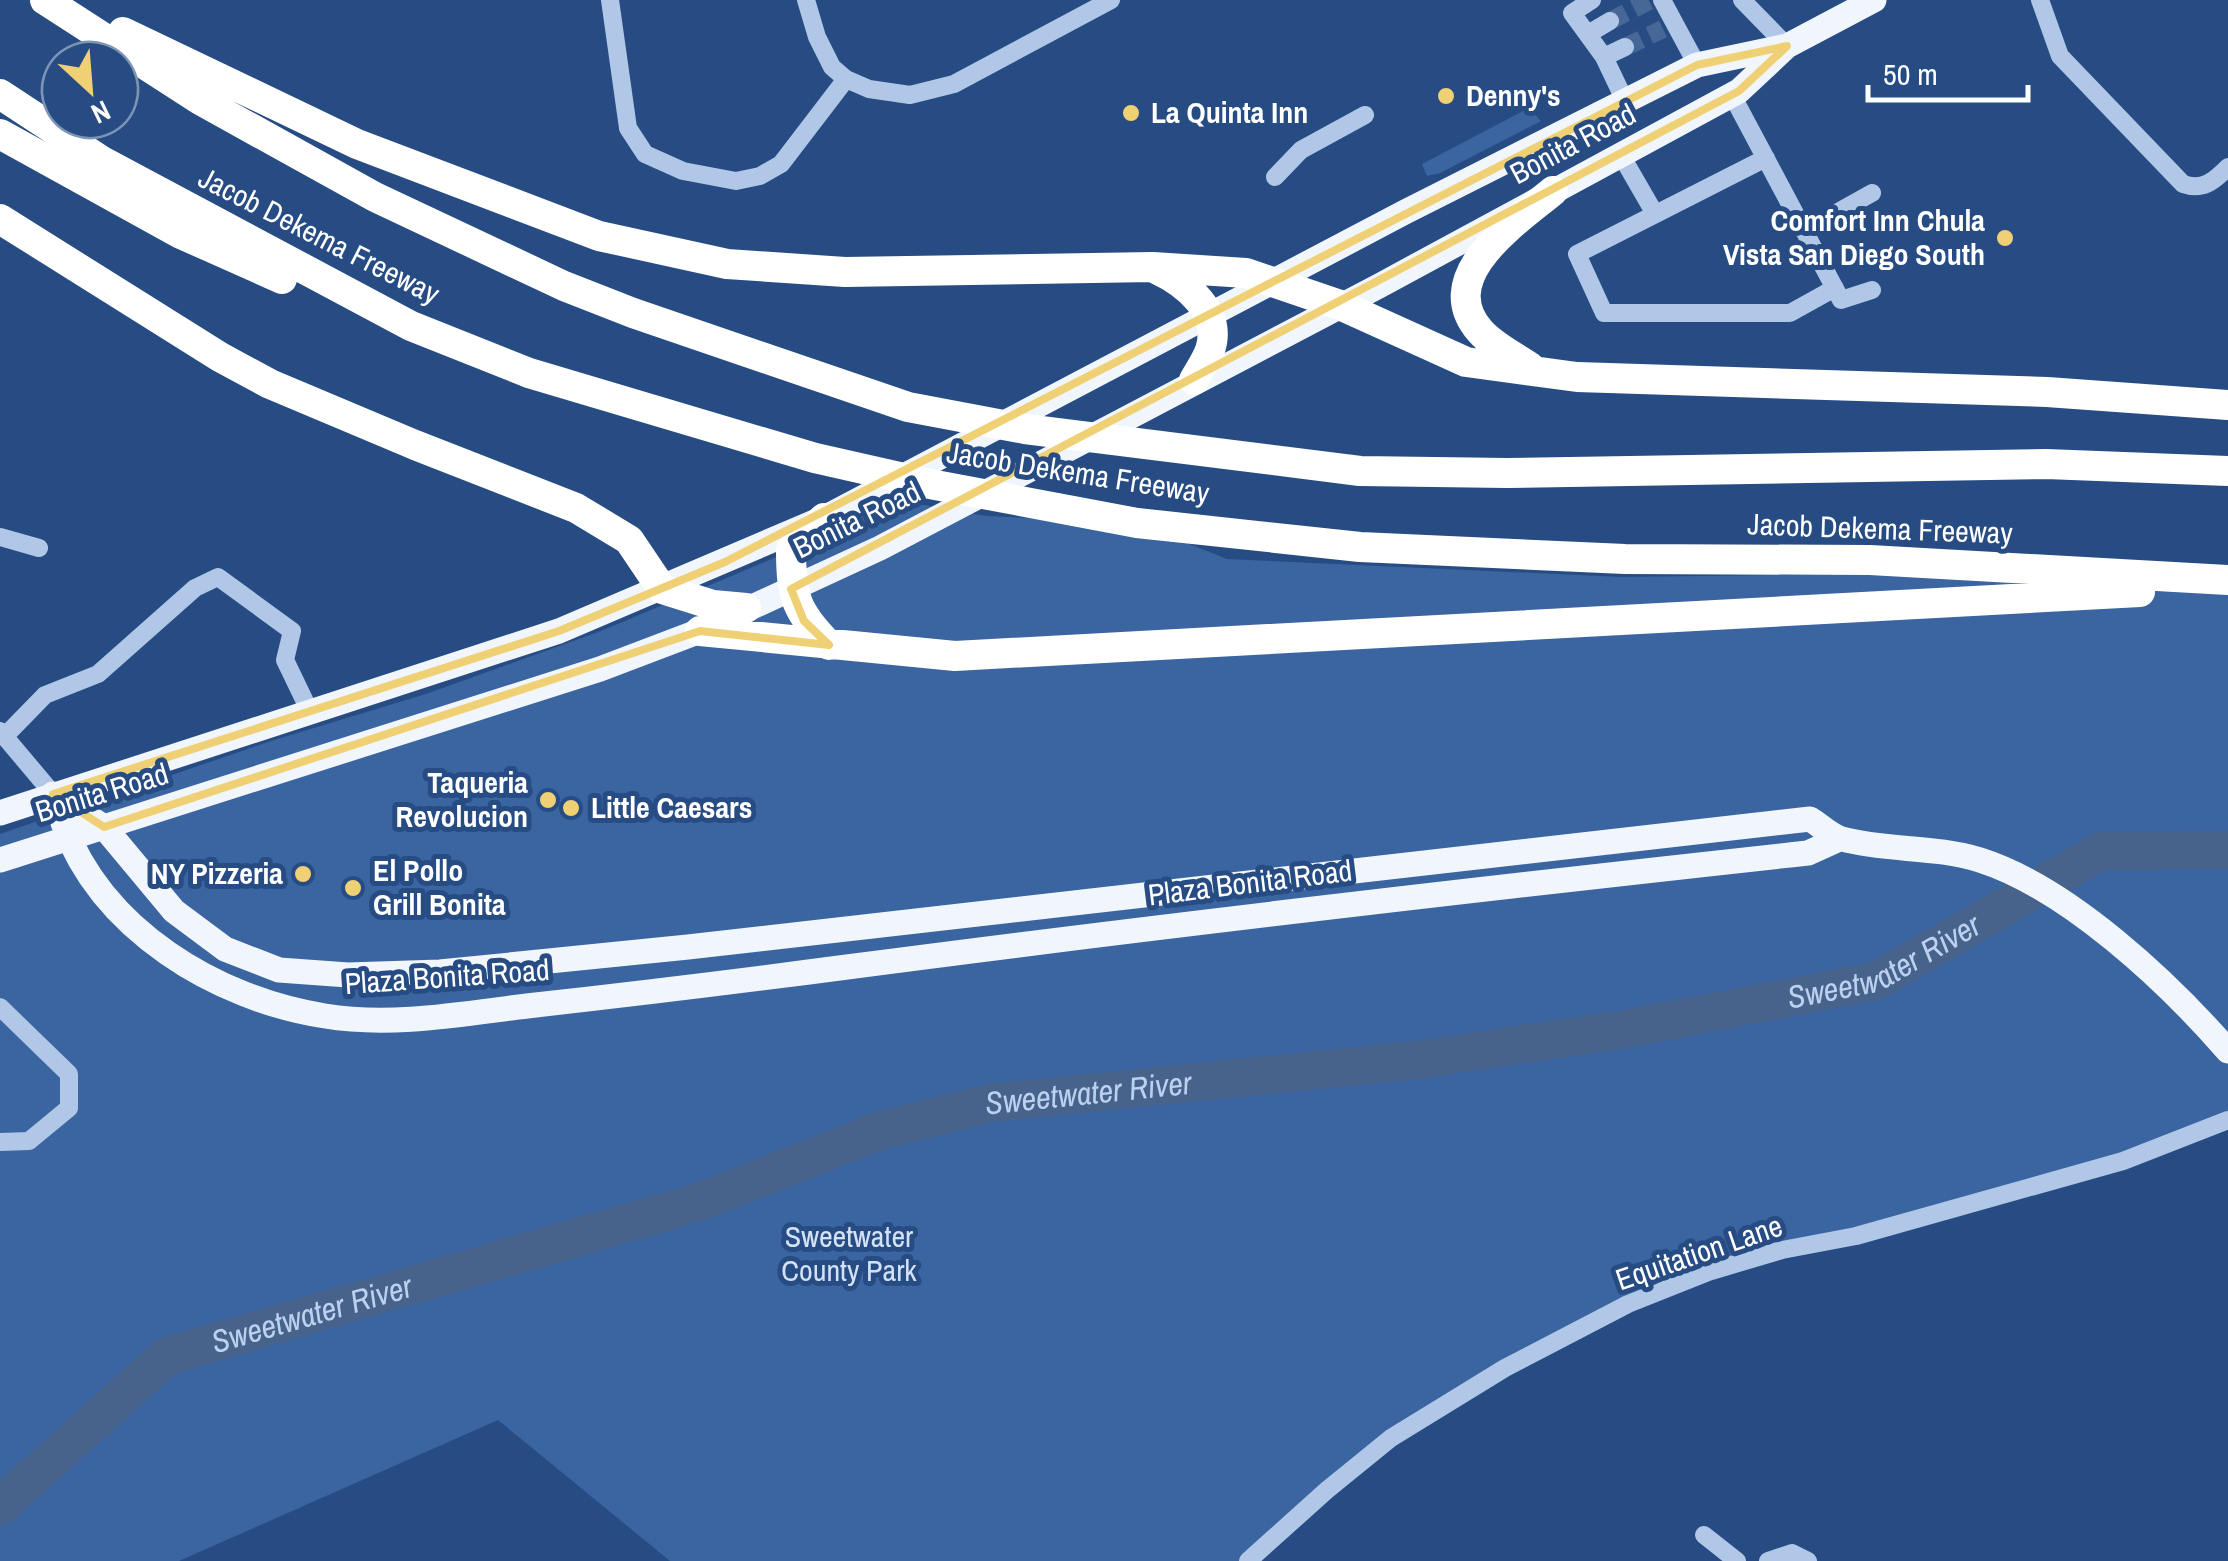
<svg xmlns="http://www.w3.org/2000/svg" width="2228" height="1561" font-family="'Archivo Narrow',sans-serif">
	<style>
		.green { fill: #3b65a0 }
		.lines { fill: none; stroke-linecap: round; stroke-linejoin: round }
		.river { stroke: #48638b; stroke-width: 38 }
		.minor-tunnel { stroke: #476796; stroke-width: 18; stroke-dasharray: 18 9; stroke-linecap: butt }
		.minor { stroke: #b0c7e7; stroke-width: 18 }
		.major { stroke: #f1f6fd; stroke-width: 25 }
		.highway { stroke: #fff; stroke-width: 30 }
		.marked { fill: none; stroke: #f0d075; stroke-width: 8; stroke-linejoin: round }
		.poi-dot { fill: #f0d075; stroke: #274c83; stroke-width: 4 }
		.labels { text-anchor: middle; stroke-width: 10; stroke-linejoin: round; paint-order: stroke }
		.poi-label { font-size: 30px; font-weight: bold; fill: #fff; stroke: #274c83; text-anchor: start }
		.street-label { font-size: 30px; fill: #fff; stroke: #274c83 }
		.park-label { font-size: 30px; fill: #d3e2f6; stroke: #274c83 }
		.water-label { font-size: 32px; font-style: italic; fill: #bbd1ef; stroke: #274c83 }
	</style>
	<rect width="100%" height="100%" fill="#274c83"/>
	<path class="green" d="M 1529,108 L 1541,121 L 1440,173 L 1427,176 L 1422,164 Z
		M 897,500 L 986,516 L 1137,523 L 1227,559 L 1621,577 L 1870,574 L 2228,583 L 2228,1112 L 2121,1162 L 1785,1250 L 1500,1364 L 1241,1561 L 670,1561 L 498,1420 L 179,1561 L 0,1561 L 0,834 L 271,741 L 426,694 L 601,631 L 772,559 Z"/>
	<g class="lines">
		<path class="river" id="s1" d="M 0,1506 L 167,1356 L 699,1202 L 882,1130 L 990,1103 L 1418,1060 L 1625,1029 L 1876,981 L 2101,851 L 2228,850"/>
		<path class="minor-tunnel" d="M 1610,21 L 1649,1
			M 1625,47 L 1663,29"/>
		<path class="minor" d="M 610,0 L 628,128 L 645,154 L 683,171 L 736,181 L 760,176 L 781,164 L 846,79
			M 806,0 L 817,37 L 832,67 L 846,79 L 869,89 L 910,95 L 954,84 L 1111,0
			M 1592,0 L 1572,13 L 1604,57 L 1625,101
			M 1662,0 L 1697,65
			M 1742,0 L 1787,46
			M 2040,0 L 2060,56 L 2183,184 C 2203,191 2214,181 2228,167
			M 1588,34 L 1610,21
			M 1604,57 L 1625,47
			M 1732,95 L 1841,300 L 1872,290
			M 1621,155 L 1655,214
			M 1766,158 L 1577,254 L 1604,313 L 1790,313 L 1835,288
			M 1275,177 L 1301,150 L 1365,115
			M 1804,231 L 1872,193
			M 0,537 L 39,548
			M 0,731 L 53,794
			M 5,736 L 45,695 L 98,674 L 195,588 L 218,577 L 292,631 L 285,660 L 310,712
			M 0,1007 L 69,1074 L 69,1108 L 29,1141 L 0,1142
			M 1704,1535 L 1737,1561
			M 1248,1561 L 1327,1490 L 1391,1438 L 1505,1368 L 1628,1304 L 1711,1271 L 1782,1250 L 1856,1236 L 2123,1161 L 2228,1120
			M 1768,1561 L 1792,1553 L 1808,1561"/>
		<path class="major" d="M 53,794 L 104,827 L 174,911 L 225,949 L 279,970 L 348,975 L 440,972 L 688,947 L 1810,819 C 1820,825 1831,836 1842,839 C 1887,851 1935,846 1980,860 C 2068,888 2168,982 2228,1051
			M 0,813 L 559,631 L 824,518 L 1405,212 L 1697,65 L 1787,46 L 1874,0
			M 63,823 C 102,930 216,999 325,1016 C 391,1027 462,1014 527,1006 C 634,994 741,981 847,967 C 1167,925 1487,888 1808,853 L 1839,839
			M 0,860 L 600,669 L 700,631 L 880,548 L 1379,286 L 1739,91 L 1787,46"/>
		<path class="highway" d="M 45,0 L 200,100 L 375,197 L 564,286 L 633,313 L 908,407 L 1025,429 L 1360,471 L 1507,473 L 2046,464 L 2228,471
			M 123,32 L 357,144 L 599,236 L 727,264 L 845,272 L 1153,267 L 1246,273 L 1340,305 L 1466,362 L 1577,377 L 2047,392 L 2228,405
			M 0,94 L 102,161 L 411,326 L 529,373 L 815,458 L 930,484 L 1137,523 L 1360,547 L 1625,559 L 1870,560 L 2228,580
			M 0,134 L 181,234 L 282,279
			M 0,219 L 220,357 L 270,384 L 415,445 L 576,508 L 629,540 L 662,589 L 713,605 L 746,608
			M 1156,269 C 1186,283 1223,312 1210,350 C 1206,361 1199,371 1194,380
			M 1530,367 C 1514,356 1493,346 1480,331 C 1432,276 1517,221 1553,191
			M 824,518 L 791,550 C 791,596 796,612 829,645
			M 700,631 L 955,656 L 2140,592"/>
	</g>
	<path class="marked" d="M 1787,46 L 1739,91 L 791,589 L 804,621 L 829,645 L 700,631 L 104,827 L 53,794 L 559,631 L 725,562 L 1697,65 Z"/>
	<g class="poi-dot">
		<circle cx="1446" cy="96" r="10"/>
		<circle cx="1131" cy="113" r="10"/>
		<circle cx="2005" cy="238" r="10"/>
		<circle cx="548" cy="800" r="10"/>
		<circle cx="571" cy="808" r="10"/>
		<circle cx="303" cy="874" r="10"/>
		<circle cx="353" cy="888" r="10"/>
	</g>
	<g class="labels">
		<g class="poi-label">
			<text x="1466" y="106">Denny's</text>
			<text x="1151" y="123">La Quinta Inn</text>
			<text x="1985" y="231" text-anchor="end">Comfort Inn Chula<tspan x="1985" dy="34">Vista San Diego South</tspan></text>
			<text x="528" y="793" text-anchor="end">Taqueria<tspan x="528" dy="34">Revolucion</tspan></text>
			<text x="591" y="818">Little Caesars</text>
			<text x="373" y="881">El Pollo<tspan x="373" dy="34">Grill Bonita</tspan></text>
			<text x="283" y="884" text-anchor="end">NY Pizzeria</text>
		</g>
		<g class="street-label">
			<text transform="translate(1573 144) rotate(-28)" y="10">Bonita Road</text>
			<text transform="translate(319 236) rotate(27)" y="10">Jacob Dekema Freeway</text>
			<text transform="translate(1078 473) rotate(9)" y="10">Jacob Dekema Freeway</text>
			<text transform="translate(857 520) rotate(-26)" y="10">Bonita Road</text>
			<text transform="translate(1880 529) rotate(2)" y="10">Jacob Dekema Freeway</text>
			<text transform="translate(102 793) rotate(-17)" y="10">Bonita Road</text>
			<text transform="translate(1250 883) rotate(-7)" y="10">Plaza Bonita Road</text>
			<text transform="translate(447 977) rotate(-4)" y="10">Plaza Bonita Road</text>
			<text transform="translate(1699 1253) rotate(-19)" y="10">Equitation Lane</text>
		</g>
		<g class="park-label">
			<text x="849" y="1247">Sweetwater<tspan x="849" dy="34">County Park</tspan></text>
		</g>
		<g class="water-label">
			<text dy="11" stroke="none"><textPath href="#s1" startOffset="1995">Sweetwater River</textPath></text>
			<text dy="11" stroke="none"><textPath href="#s1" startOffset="1185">Sweetwater River</textPath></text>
			<text dy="11" stroke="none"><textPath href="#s1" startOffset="375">Sweetwater River</textPath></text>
		</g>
	</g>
	<g transform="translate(90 90) rotate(154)"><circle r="48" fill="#274c83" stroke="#7d94b5" stroke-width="2.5"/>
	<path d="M0-8L18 38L0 25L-18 38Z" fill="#f0d075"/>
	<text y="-15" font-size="28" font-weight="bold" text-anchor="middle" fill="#ffffff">N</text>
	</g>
	<path d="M1868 85v15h160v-15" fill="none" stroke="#ffffff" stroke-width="5"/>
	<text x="1883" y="85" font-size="30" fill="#ffffff" stroke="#274c83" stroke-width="8" paint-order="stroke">50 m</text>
</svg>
